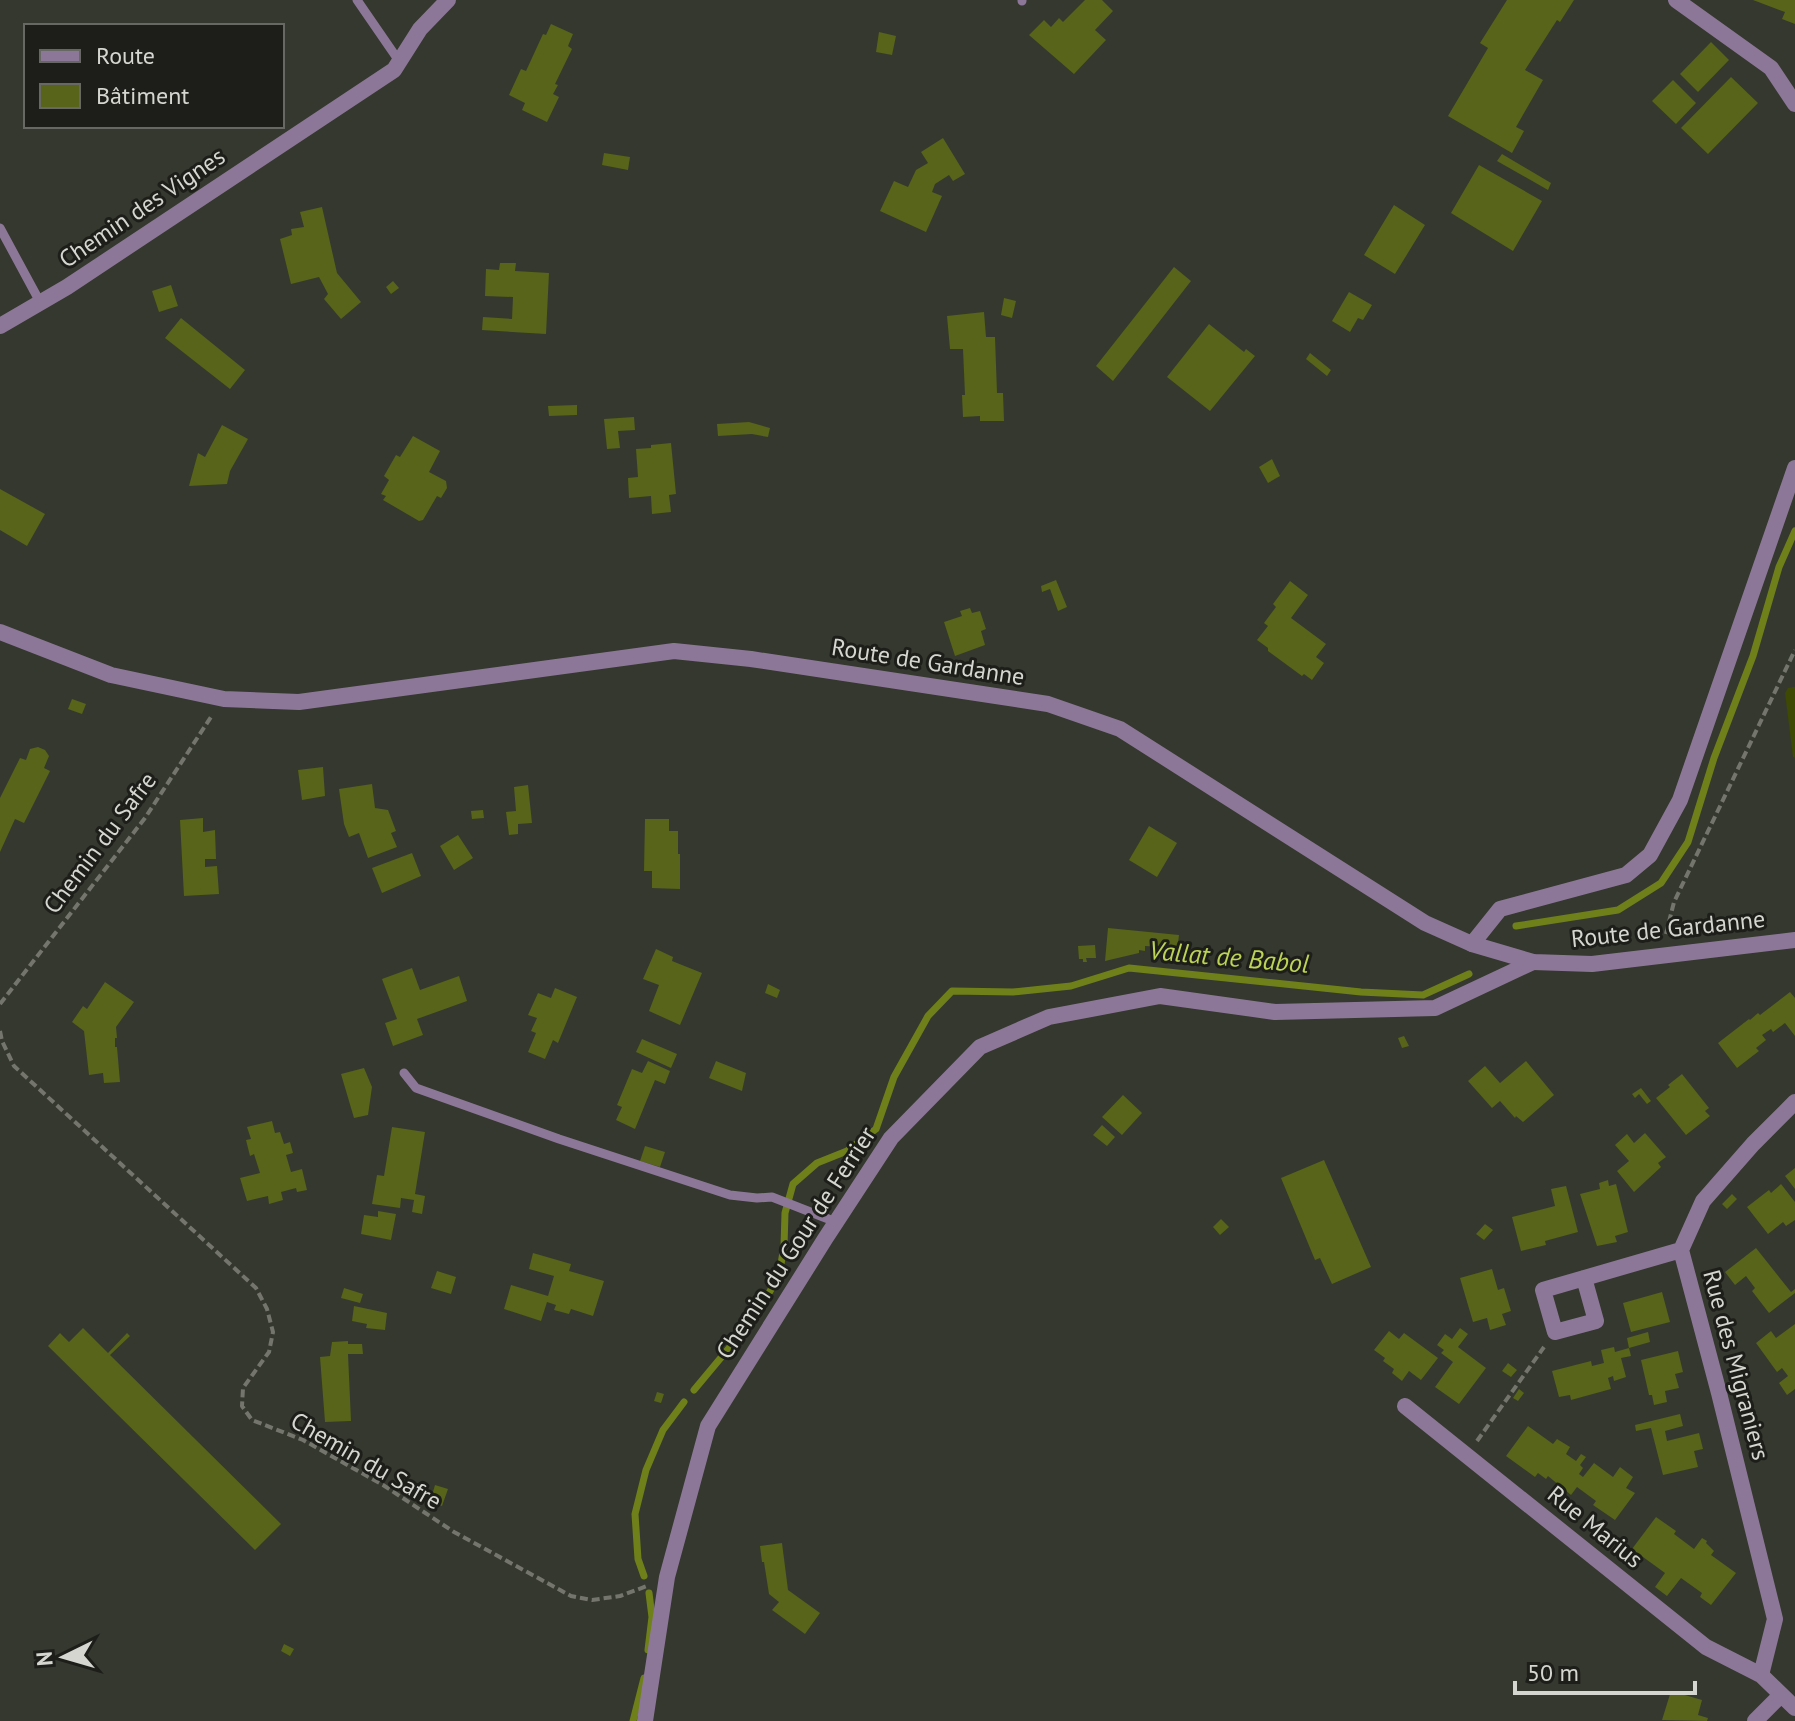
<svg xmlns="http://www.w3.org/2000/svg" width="1795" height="1721" font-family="'PT Sans',sans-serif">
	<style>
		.green { fill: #3e4904 }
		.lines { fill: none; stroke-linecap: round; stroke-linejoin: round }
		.stream { stroke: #6f801a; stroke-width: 7 }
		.building { fill: #576419 }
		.path { stroke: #74766e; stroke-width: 4; stroke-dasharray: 8 4; stroke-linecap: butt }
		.service { stroke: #8d7798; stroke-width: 9 }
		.minor { stroke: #8d7798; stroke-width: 16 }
		.tertiary { stroke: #8d7798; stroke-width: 16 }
		.labels { text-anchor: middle; stroke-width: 6; stroke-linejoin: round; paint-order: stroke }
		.street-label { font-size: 24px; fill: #d5d6d0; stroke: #1d1e1a }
		.water-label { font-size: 26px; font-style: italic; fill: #bcd355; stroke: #1d1e1a }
	</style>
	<rect width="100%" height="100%" fill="#35382e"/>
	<path class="green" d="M 1795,687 L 1795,758 L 1793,757 L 1785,693 L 1788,688 Z"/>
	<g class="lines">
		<path class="stream" d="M 1516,926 L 1618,910 L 1661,883 L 1688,842 L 1714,758 L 1753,656 L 1779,567 L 1795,531
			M 694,1390 L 754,1318 L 779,1276 L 784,1246 L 785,1213 L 793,1184 L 817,1163 L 847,1151 L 876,1129 L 894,1077 L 928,1016 L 952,991 L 1013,992 L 1071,986 L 1129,968 L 1361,992 L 1423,995 L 1469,974
			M 644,1576 L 638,1559 L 635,1514 L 646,1470 L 663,1430 L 684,1402
			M 648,1650 L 652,1617 L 649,1593
			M 633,1721 L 644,1678"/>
	</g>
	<path class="building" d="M 1085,0 L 1102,0 L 1113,11 L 1095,30 L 1106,40 L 1074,74 L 1029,35 L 1044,20 L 1051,27 L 1059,18 L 1063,22 Z
		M 1507,0 L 1574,0 L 1560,22 L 1557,20 L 1525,70 L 1543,80 L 1516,127 L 1524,131 L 1512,153 L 1448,116 L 1488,48 L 1480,43 Z
		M 1753,0 L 1795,0 L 1795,24 L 1782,19 L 1785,12 Z
		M 551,24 L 573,34 L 568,46 L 572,49 L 555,84 L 558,85 L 553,94 L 559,97 L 547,122 L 522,110 L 525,103 L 509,95 L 521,69 L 526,71 L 543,34 L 546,35 Z
		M 879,32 L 896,36 L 892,55 L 876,52 Z
		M 1711,42 L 1729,60 L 1698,92 L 1680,74 Z
		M 1731,77 L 1758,103 L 1708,154 L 1681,128 Z
		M 1673,80 L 1696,103 L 1676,124 L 1652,101 Z
		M 943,138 L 965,174 L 953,181 L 949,175 L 935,184 L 932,192 L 942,196 L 926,232 L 880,211 L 894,181 L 908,187 L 916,170 L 928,163 L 921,152 Z
		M 604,153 L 630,157 L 628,170 L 602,165 Z
		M 1502,154 L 1551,183 L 1548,190 L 1497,161 Z
		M 1479,165 L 1542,201 L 1513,251 L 1451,213 Z
		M 1394,205 L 1425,225 L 1395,274 L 1364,255 Z
		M 322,207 L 337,273 L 361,302 L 341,319 L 324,299 L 328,294 L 319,277 L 291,284 L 280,239 L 292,235 L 291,229 L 304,227 L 300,212 Z
		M 500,263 L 516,263 L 515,271 L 549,273 L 546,334 L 482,330 L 483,317 L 512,319 L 513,297 L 485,296 L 486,269 L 499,270 Z
		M 1174,267 L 1191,281 L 1113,381 L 1096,366 Z
		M 393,281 L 399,288 L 391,294 L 386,287 Z
		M 171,285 L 178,306 L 159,312 L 152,291 Z
		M 1349,292 L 1372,305 L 1363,320 L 1358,318 L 1350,332 L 1332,321 Z
		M 1004,298 L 1016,301 L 1012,318 L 1001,315 Z
		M 984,312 L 986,337 L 995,337 L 997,393 L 1003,393 L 1004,421 L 980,421 L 980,416 L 963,417 L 962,395 L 965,395 L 963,349 L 950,349 L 947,316 Z
		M 181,318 L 245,370 L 230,389 L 165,338 Z
		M 1209,324 L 1244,352 L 1246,349 L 1255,356 L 1210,411 L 1167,377 Z
		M 1310,353 L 1331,370 L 1327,376 L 1306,359 Z
		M 577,405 L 577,415 L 549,416 L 548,406 Z
		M 634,417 L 635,430 L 618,431 L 620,448 L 607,449 L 604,419 Z
		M 749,422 L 770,428 L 768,437 L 752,434 L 718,436 L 717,424 Z
		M 222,425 L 248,439 L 230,471 L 227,484 L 189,486 L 198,453 L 205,457 Z
		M 413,436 L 440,451 L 429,472 L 446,481 L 447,488 L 441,498 L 437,496 L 423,520 L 419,521 L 383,500 L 386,496 L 381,494 L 389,480 L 384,476 L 396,455 L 400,457 Z
		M 671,443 L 676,494 L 669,495 L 671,512 L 652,514 L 651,496 L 629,498 L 628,478 L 638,477 L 636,449 L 651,448 L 651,445 Z
		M 1272,459 L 1280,476 L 1268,483 L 1259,467 Z
		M 0,489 L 45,514 L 27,546 L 0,530 Z
		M 1056,580 L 1067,607 L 1058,611 L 1050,589 L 1042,592 L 1041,586 Z
		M 1290,581 L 1308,595 L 1291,618 L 1326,644 L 1316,657 L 1324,663 L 1312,680 L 1304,674 L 1302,676 L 1268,651 L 1268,648 L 1257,640 L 1268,626 L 1264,623 L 1276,607 L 1273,604 Z
		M 970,608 L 972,613 L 980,611 L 986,629 L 981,631 L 985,645 L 955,656 L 944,622 L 962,616 L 960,611 Z
		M 72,699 L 86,704 L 82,714 L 68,709 Z
		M 38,747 L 45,750 L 49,756 L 44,768 L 50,771 L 24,823 L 15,819 L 0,852 L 0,798 L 20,758 L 26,760 L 30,749 Z
		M 323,767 L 325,796 L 302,800 L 298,770 Z
		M 372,784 L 375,808 L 388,810 L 396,831 L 391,833 L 397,847 L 368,858 L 359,833 L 349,837 L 344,824 L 339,789 Z
		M 528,785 L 532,823 L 518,824 L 518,834 L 509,835 L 506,812 L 516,811 L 514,787 Z
		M 483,810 L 484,818 L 472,819 L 471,811 Z
		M 203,818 L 203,832 L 215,830 L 216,859 L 205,859 L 205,867 L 217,866 L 219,894 L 184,896 L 180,820 Z
		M 645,819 L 669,819 L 669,831 L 678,831 L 678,854 L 680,854 L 680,889 L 652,888 L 652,871 L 644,871 Z
		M 1149,826 L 1177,843 L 1157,877 L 1129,860 Z
		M 458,835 L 473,858 L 454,870 L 440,846 Z
		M 412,853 L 421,876 L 382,893 L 372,868 Z
		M 1108,928 L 1179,935 L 1177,952 L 1162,950 L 1162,947 L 1145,946 L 1145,951 L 1139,950 L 1139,953 L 1105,961 Z
		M 1095,945 L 1096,958 L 1086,958 L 1087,962 L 1083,962 L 1083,959 L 1079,959 L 1078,946 Z
		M 656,949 L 673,957 L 672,961 L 702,973 L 680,1025 L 649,1011 L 659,985 L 643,979 Z
		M 412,968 L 420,990 L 459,976 L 467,1001 L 417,1019 L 423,1035 L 393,1046 L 385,1023 L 397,1019 L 382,979 Z
		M 105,982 L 134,1002 L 116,1027 L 117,1038 L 115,1038 L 115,1047 L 117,1047 L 120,1082 L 104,1083 L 103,1073 L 89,1075 L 84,1031 L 72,1022 L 83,1006 L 87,1009 Z
		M 768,984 L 780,990 L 777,998 L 765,993 Z
		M 555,988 L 577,997 L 558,1043 L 553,1040 L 545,1059 L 528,1052 L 536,1033 L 531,1031 L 537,1018 L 528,1015 L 538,993 L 551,998 Z
		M 1790,992 L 1795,998 L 1795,1036 L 1785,1023 L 1773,1032 L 1771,1029 L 1762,1035 L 1766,1040 L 1756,1048 L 1759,1051 L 1737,1068 L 1718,1043 L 1749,1019 L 1750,1020 L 1758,1013 L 1760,1015 Z
		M 1404,1036 L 1409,1046 L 1402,1048 L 1398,1038 Z
		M 642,1039 L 677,1054 L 671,1068 L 636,1052 Z
		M 648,1061 L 670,1071 L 665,1084 L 655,1080 L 635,1129 L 616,1120 L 622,1107 L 617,1105 L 632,1069 L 642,1073 Z
		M 716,1061 L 746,1073 L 742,1091 L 709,1078 Z
		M 1526,1061 L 1554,1095 L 1523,1122 L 1516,1116 L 1515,1118 L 1500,1101 L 1492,1108 L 1468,1081 L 1485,1066 L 1500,1083 Z
		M 364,1068 L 372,1087 L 368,1115 L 354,1118 L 341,1074 Z
		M 1682,1074 L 1709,1108 L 1705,1111 L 1710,1116 L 1686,1135 L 1656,1098 L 1670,1087 L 1668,1085 Z
		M 1641,1088 L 1651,1101 L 1647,1104 L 1639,1094 L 1635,1098 L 1632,1094 Z
		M 1123,1095 L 1142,1113 L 1122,1135 L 1102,1117 Z
		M 272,1121 L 275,1133 L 280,1132 L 284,1144 L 290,1142 L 293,1153 L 286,1155 L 291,1172 L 302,1169 L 307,1190 L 297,1192 L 296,1188 L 281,1192 L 283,1200 L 269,1204 L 268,1196 L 247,1201 L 240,1178 L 260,1173 L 254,1154 L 250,1156 L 246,1140 L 251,1139 L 247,1127 Z
		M 1102,1125 L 1115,1137 L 1107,1146 L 1093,1135 Z
		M 392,1127 L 425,1132 L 415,1194 L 425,1196 L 422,1214 L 412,1212 L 414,1200 L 401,1198 L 400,1208 L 372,1204 L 377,1175 L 384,1176 Z
		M 1645,1133 L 1666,1157 L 1658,1163 L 1661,1167 L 1634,1192 L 1617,1171 L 1629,1161 L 1615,1145 L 1627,1134 L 1634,1143 Z
		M 645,1146 L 665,1152 L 660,1167 L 640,1161 Z
		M 1324,1160 L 1371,1267 L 1332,1284 L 1320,1258 L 1315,1260 L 1281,1178 Z
		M 1795,1168 L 1795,1189 L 1785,1176 Z
		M 1608,1180 L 1609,1186 L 1616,1184 L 1628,1232 L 1615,1236 L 1617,1242 L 1597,1246 L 1580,1194 L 1600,1189 L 1599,1183 Z
		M 1781,1184 L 1795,1202 L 1795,1220 L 1786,1226 L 1783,1222 L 1768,1234 L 1747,1207 L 1769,1190 L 1771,1193 Z
		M 1566,1186 L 1578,1232 L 1545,1241 L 1546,1245 L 1521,1251 L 1512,1217 L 1555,1206 L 1551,1189 Z
		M 1732,1194 L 1737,1199 L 1727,1209 L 1722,1204 Z
		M 378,1211 L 396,1214 L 391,1240 L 361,1234 L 364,1215 L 378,1217 Z
		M 1221,1219 L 1229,1227 L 1220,1235 L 1213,1227 Z
		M 1485,1224 L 1493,1230 L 1484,1240 L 1476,1234 Z
		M 1756,1248 L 1791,1292 L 1795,1289 L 1795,1293 L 1769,1313 L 1752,1291 L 1755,1288 L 1746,1276 L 1735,1285 L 1725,1272 Z
		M 533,1253 L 571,1264 L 569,1271 L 604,1281 L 593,1316 L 571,1309 L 569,1314 L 554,1310 L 556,1305 L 547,1302 L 541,1321 L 504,1309 L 511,1285 L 548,1296 L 554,1276 L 529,1269 Z
		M 1492,1269 L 1498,1290 L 1504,1288 L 1511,1311 L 1502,1314 L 1506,1325 L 1490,1330 L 1487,1318 L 1473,1322 L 1460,1278 Z
		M 437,1271 L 456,1277 L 451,1294 L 431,1288 Z
		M 344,1288 L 363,1294 L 360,1303 L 341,1298 Z
		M 1662,1292 L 1670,1322 L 1631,1332 L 1623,1303 Z
		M 354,1306 L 387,1313 L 385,1330 L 366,1328 L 367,1324 L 352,1321 Z
		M 1795,1324 L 1795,1389 L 1787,1395 L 1779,1383 L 1788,1376 L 1782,1368 L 1777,1372 L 1756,1343 L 1771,1331 L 1776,1338 Z
		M 83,1328 L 108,1353 L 127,1333 L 130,1336 L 110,1355 L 281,1524 L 255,1550 L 48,1346 L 60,1333 L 69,1342 Z
		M 1460,1328 L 1468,1334 L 1458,1347 L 1486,1368 L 1459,1404 L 1435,1387 L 1453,1362 L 1441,1353 L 1444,1350 L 1437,1345 L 1445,1334 L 1452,1339 Z
		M 1389,1331 L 1399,1339 L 1404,1333 L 1438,1358 L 1421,1380 L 1409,1371 L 1402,1381 L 1392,1373 L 1394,1369 L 1383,1361 L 1385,1358 L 1374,1350 Z
		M 1648,1332 L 1650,1342 L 1629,1348 L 1627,1338 Z
		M 348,1341 L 348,1344 L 362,1344 L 363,1354 L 348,1354 L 351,1421 L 325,1422 L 320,1357 L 330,1356 L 332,1342 Z
		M 1614,1347 L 1615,1352 L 1629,1348 L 1631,1356 L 1621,1358 L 1626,1377 L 1614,1381 L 1613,1376 L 1608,1378 L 1611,1389 L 1571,1400 L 1570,1395 L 1559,1397 L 1552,1371 L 1591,1361 L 1592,1366 L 1604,1363 L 1601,1350 Z
		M 1678,1351 L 1683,1372 L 1675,1374 L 1679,1388 L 1665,1391 L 1667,1402 L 1654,1405 L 1652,1395 L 1649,1395 L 1641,1360 Z
		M 1508,1363 L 1517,1370 L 1511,1377 L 1502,1371 Z
		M 1519,1389 L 1524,1393 L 1518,1401 L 1513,1398 Z
		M 657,1392 L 664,1394 L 661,1403 L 654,1401 Z
		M 1680,1414 L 1683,1426 L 1665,1431 L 1667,1441 L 1699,1433 L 1703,1449 L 1694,1451 L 1698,1467 L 1663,1475 L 1651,1428 L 1636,1431 L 1635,1425 Z
		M 1528,1426 L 1553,1444 L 1557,1439 L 1570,1447 L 1566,1454 L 1576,1461 L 1581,1454 L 1586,1457 L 1580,1465 L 1583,1468 L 1579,1474 L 1583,1477 L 1594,1463 L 1613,1477 L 1620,1467 L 1633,1477 L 1626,1488 L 1635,1493 L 1615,1520 L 1593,1505 L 1596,1501 L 1577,1487 L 1571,1495 L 1548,1476 L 1546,1479 L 1538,1473 L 1535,1477 L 1506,1456 Z
		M 435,1485 L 448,1489 L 442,1506 L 430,1502 Z
		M 1656,1517 L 1676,1531 L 1674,1534 L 1694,1549 L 1702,1538 L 1707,1541 L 1706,1543 L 1714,1551 L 1711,1555 L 1736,1573 L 1711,1605 L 1700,1597 L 1702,1593 L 1681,1578 L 1667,1596 L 1655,1587 L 1665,1573 L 1632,1549 Z
		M 782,1543 L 788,1590 L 820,1613 L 805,1634 L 772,1610 L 779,1602 L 769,1594 L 764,1562 L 762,1562 L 760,1546 Z
		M 284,1644 L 294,1649 L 290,1656 L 281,1651 Z
		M 1671,1691 L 1702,1700 L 1698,1715 L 1708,1718 L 1707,1721 L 1662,1720 Z"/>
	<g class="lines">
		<path class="path" d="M 1666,934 L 1674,902 L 1795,650
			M 0,1004 L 145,818 L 211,717
			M 0,1031 L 2,1041 L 14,1066 L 256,1288 L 267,1309 L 273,1332 L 269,1352 L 243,1388 L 242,1406 L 252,1420 L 303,1440 L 383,1485 L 454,1532 L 571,1596 L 592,1600 L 620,1596 L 647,1586
			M 1477,1441 L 1544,1347"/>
		<path class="service" d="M 357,0 L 399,61
			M 1022,1 L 1022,0
			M 0,228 L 40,302
			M 404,1073 L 416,1088 L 559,1139 L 730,1195 L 757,1198 L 772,1197 L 836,1222"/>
		<path class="minor" d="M 1676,0 L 1771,68 L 1795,104
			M 0,326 L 67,287 L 394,70 L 420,29 L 448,0
			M 1472,944 L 1500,909 L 1626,875 L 1650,855 L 1680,800 L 1795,468
			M 1584,1278 L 1596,1321 L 1555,1332 L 1543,1290 L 1681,1250
			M 1405,1406 L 1706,1647 L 1761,1675 L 1795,1708
			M 1761,1675 L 1775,1619 L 1719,1393 L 1681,1250 L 1703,1201 L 1753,1144 L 1795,1102
			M 645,1721 L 667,1577 L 708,1426 L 825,1239 L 891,1138 L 980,1047 L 1049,1017 L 1160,996 L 1275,1012 L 1435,1008 L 1533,962
			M 1755,1721 L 1781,1695"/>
		<path class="tertiary" d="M 0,632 L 111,675 L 224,699 L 299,702 L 674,651 L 751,659 L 1048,704 L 1120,729 L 1425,923 L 1472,944 L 1533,962 L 1592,964 L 1795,940"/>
	</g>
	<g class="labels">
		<g class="street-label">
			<text transform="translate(142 208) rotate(-34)" y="8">Chemin des Vignes</text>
			<text transform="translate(928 662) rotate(9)" y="8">Route de Gardanne</text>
			<text transform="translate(100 843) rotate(-53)" y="8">Chemin du Safre</text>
			<text transform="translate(1668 929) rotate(-6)" y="8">Route de Gardanne</text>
			<text transform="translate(796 1243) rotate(-57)" y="8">Chemin du Gour de Ferrier</text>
			<text transform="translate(1736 1365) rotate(75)" y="8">Rue des Migraniers</text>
			<text transform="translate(366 1461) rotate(30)" y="8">Chemin du Safre</text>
			<text transform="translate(1595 1527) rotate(39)" y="8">Rue Marius</text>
		</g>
		<g class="water-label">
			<text transform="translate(1229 957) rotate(5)" y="9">Vallat de Babol</text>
		</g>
	</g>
	<rect x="24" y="24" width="260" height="104" fill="#1d1e1a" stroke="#676863" stroke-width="2"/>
	<rect x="40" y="50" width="40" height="12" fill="#8d7798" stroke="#676863" stroke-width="2"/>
	<text x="96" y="64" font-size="24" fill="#d5d6d0">Route</text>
	<rect x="40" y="84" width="40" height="24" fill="#576419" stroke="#676863" stroke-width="2"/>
	<text x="96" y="104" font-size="24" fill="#d5d6d0">Bâtiment</text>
	<g transform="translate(64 1657) rotate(265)" stroke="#1d1e1a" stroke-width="6" paint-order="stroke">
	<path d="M0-6L14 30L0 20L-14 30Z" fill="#d5d6d0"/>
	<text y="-12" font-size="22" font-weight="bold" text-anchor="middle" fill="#d5d6d0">N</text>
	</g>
	<path d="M1515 1681v12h180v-12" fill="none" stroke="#d5d6d0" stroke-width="4"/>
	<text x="1527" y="1681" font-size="24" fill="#d5d6d0" stroke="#1d1e1a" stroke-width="6" paint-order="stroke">50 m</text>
</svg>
